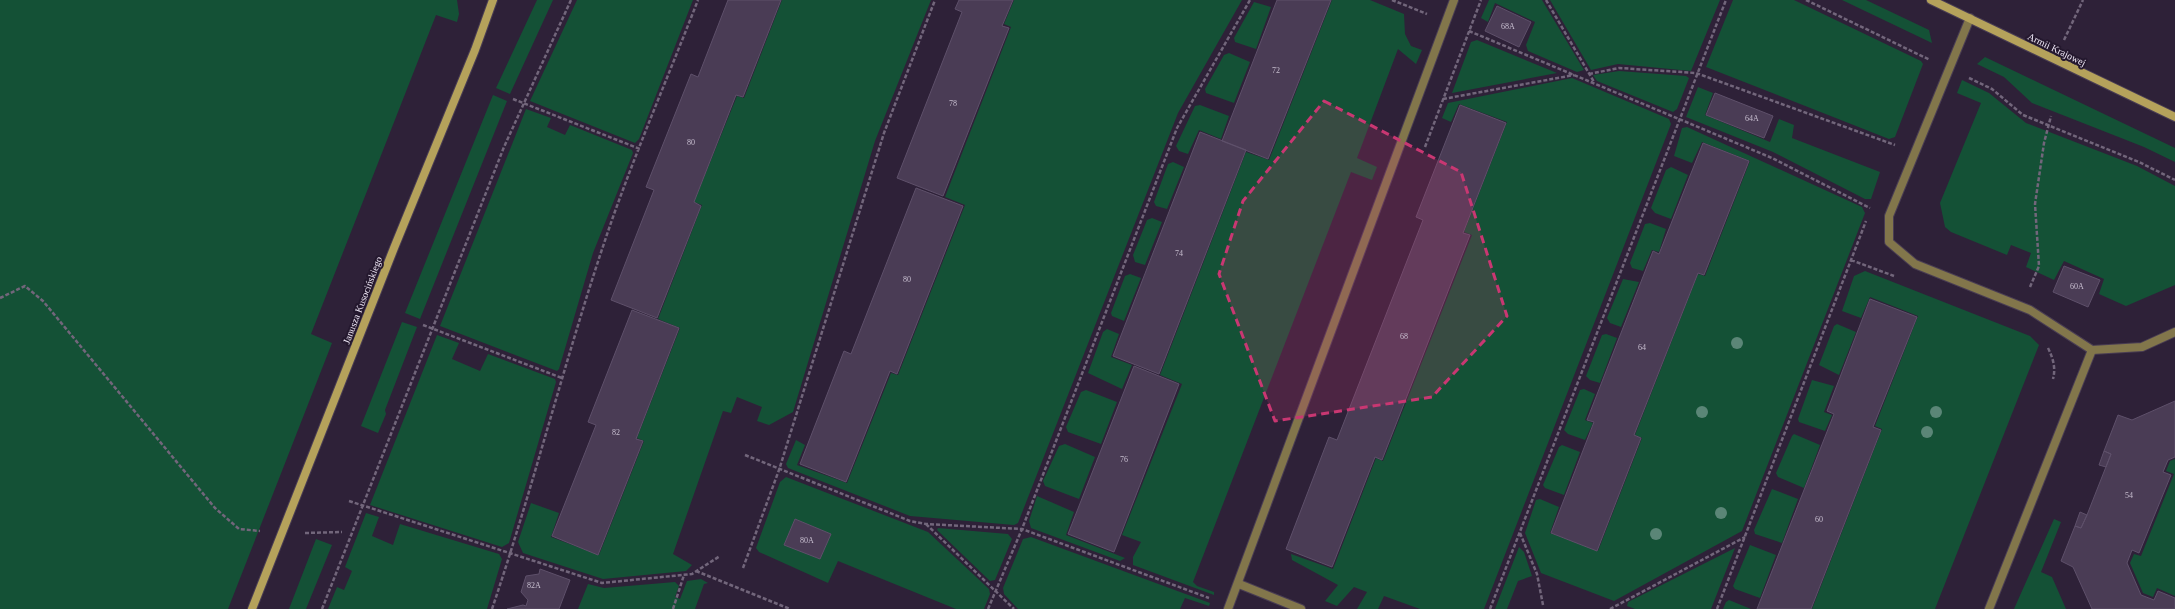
<svg xmlns="http://www.w3.org/2000/svg" width="2175" height="609" font-family="'Times New Roman',serif">
	<style>
		.green { fill: #145136; fill-rule: evenodd }
		.building { fill: #4a3c55; stroke: #5e506a }
		.lines { fill: none; stroke-linecap: round; stroke-linejoin: round }
		.lane-casing { stroke: #493d53; stroke-width: 10 }
		.street-casing { stroke: #493d53; stroke-width: 10 }
		.secondary-casing { stroke: #493d53; stroke-width: 10 }
		.path { stroke: #72667b; stroke-width: 2.5; stroke-dasharray: 4 2; stroke-linecap: butt }
		.lane { stroke: #82764b; stroke-width: 8 }
		.street { stroke: #82764b; stroke-width: 8 }
		.secondary { stroke: #b5a25b; stroke-width: 8 }
		.tree { fill: #5b8677 }
		.marked { fill: #c93772; fill-opacity: 0.2; stroke: #c93772; stroke-width: 3; stroke-dasharray: 8 5; stroke-linejoin: round }
		.labels { text-anchor: middle; stroke-width: 4; stroke-linejoin: round; paint-order: stroke }
		.number-label { font-size: 8px; fill: #c6bdce }
		.street-label { font-size: 10px; fill: #f0e8f7; stroke: #24182e }
	</style>
	<rect width="100%" height="100%" fill="#2e2138"/>
	<path class="green" d="M 0,0 L 457,0 L 459,14 L 457,22 L 436,15 L 311,334 L 332,343 L 228,609 L 0,609 Z
		M 537,0 L 553,0 L 510,94 L 496,88 Z
		M 577,0 L 693,0 L 639,139 L 635,143 L 530,101 Z
		M 782,0 L 931,0 L 875,141 L 793,412 L 769,425 L 757,421 L 762,407 L 737,397 L 731,413 L 723,411 L 673,554 L 692,565 L 686,571 L 603,579 L 523,553 L 518,542 L 531,503 L 559,513 L 551,537 L 599,555 L 644,441 L 637,438 L 680,328 L 658,319 L 702,205 L 694,202 L 737,96 L 744,98 Z
		M 1014,0 L 1242,0 L 1178,113 L 1018,523 L 1014,525 L 910,516 L 788,468 L 786,464 L 796,440 L 805,445 L 797,465 L 847,483 L 891,373 L 898,375 L 965,205 L 945,197 L 1011,27 L 1004,24 Z
		M 1332,0 L 1370,0 L 1404,14 L 1405,34 L 1411,46 L 1422,50 L 1416,64 L 1398,49 L 1357,158 L 1377,167 L 1372,180 L 1351,172 L 1193,582 L 1197,586 L 1214,592 L 1214,595 L 1133,565 L 1133,557 L 1141,542 L 1122,535 L 1182,384 L 1160,375 L 1246,152 L 1269,160 Z
		M 1489,0 L 1542,0 L 1584,70 L 1577,72 L 1528,51 L 1526,45 L 1535,22 L 1495,3 L 1488,22 L 1481,18 Z
		M 1550,0 L 1720,0 L 1691,71 L 1618,64 L 1591,70 Z
		M 1733,0 L 1794,0 L 1921,61 L 1923,64 L 1895,137 L 1889,139 L 1706,67 Z
		M 1842,0 L 1866,0 L 1929,30 L 1932,43 Z
		M 1254,2 L 1271,7 L 1256,49 L 1235,42 L 1234,38 Z
		M 1477,40 L 1557,73 L 1452,93 L 1471,42 Z
		M 1229,53 L 1250,62 L 1234,103 L 1206,93 L 1205,89 L 1224,55 Z
		M 1985,57 L 2175,148 L 2175,162 L 2144,147 L 2032,103 L 2004,77 L 1977,64 Z
		M 1619,71 L 1686,76 L 1689,78 L 1677,109 L 1673,112 L 1597,81 L 1593,75 Z
		M 1572,78 L 1669,119 L 1671,124 L 1484,609 L 1420,609 L 1384,596 L 1378,609 L 1357,609 L 1367,592 L 1354,587 L 1337,606 L 1325,601 L 1338,585 L 1292,560 L 1291,554 L 1333,569 L 1376,458 L 1383,461 L 1472,235 L 1464,232 L 1507,122 L 1459,104 L 1451,122 L 1442,118 L 1448,103 Z
		M 1962,80 L 1989,93 L 2026,123 L 2137,166 L 2175,186 L 2175,285 L 2126,306 L 2099,294 L 2104,279 L 2064,261 L 2054,280 L 2026,267 L 2031,253 L 2011,245 L 2007,255 L 1951,232 L 1945,227 L 1940,203 L 1981,103 L 1957,93 Z
		M 1698,87 L 1713,93 L 1705,115 L 1770,142 L 1779,119 L 1794,125 L 1792,138 L 1880,172 L 1871,199 L 1865,199 L 1773,152 L 1686,117 Z
		M 493,95 L 507,101 L 420,319 L 405,313 Z
		M 1200,105 L 1229,116 L 1221,139 L 1199,130 L 1188,154 L 1179,151 L 1176,146 L 1195,106 Z
		M 526,109 L 551,118 L 547,127 L 565,135 L 570,125 L 632,150 L 633,153 L 593,253 L 559,369 L 557,371 L 440,326 Z
		M 1687,127 L 1862,207 L 1865,213 L 1742,531 L 1614,601 L 1541,573 L 1525,533 L 1536,500 L 1540,499 L 1559,507 L 1550,533 L 1598,551 L 1642,438 L 1635,435 L 1698,274 L 1705,276 L 1750,161 L 1702,142 L 1692,163 L 1674,156 L 1682,128 Z
		M 1173,162 L 1184,167 L 1167,209 L 1156,206 L 1154,202 L 1168,164 Z
		M 1671,167 L 1688,175 L 1671,219 L 1655,213 L 1651,208 L 1666,170 Z
		M 1152,218 L 1162,222 L 1145,265 L 1135,262 L 1133,255 L 1147,220 Z
		M 1650,223 L 1666,229 L 1659,252 L 1652,250 L 1643,271 L 1632,268 L 1630,263 L 1645,224 Z
		M 1865,271 L 2030,336 L 2039,345 L 1935,609 L 1812,609 L 1882,429 L 1875,426 L 1918,316 L 1870,297 L 1861,318 L 1842,311 L 1854,276 Z
		M 1130,274 L 1141,278 L 1124,321 L 1112,316 L 1111,313 L 1125,276 Z
		M 1623,279 L 1639,282 L 1621,327 L 1610,323 L 1607,318 Z
		M 402,322 L 417,327 L 385,410 L 386,414 L 378,433 L 361,426 Z
		M 1837,324 L 1856,332 L 1839,375 L 1819,365 L 1834,326 Z
		M 1107,329 L 1119,334 L 1111,357 L 1132,365 L 1122,389 L 1088,373 L 1103,332 Z
		M 1606,334 L 1617,338 L 1600,383 L 1590,380 L 1586,376 L 1602,335 Z
		M 437,335 L 459,343 L 452,359 L 480,371 L 488,354 L 555,379 L 556,382 L 509,543 L 502,547 L 370,505 Z
		M 1812,380 L 1834,386 L 1824,412 L 1832,415 L 1825,431 L 1799,422 L 1798,419 Z
		M 1584,389 L 1595,394 L 1585,420 L 1593,423 L 1585,440 L 1568,434 L 1564,430 L 1580,390 Z
		M 1086,390 L 1117,402 L 1101,444 L 1068,432 L 1066,427 L 1081,392 Z
		M 1794,434 L 1820,445 L 1804,488 L 1778,477 L 1776,473 L 1792,436 Z
		M 1065,444 L 1095,457 L 1079,499 L 1045,486 L 1043,481 L 1059,446 Z
		M 1562,445 L 1580,452 L 1564,495 L 1545,488 L 1543,485 L 1559,447 Z
		M 2175,459 L 2175,596 L 2157,588 L 2153,597 L 2143,593 L 2130,563 L 2134,554 L 2141,556 L 2174,474 L 2166,471 L 2170,461 Z
		M 786,477 L 928,532 L 989,589 L 990,594 L 984,609 L 956,609 L 838,561 L 828,583 L 759,552 L 756,548 L 780,482 ZM 795,519 L 831,534 L 820,559 L 784,545 Z
		M 1772,489 L 1798,499 L 1782,543 L 1755,534 L 1754,530 Z
		M 1037,496 L 1074,512 L 1066,535 L 1125,558 L 1120,561 L 1031,528 L 1029,521 Z
		M 366,513 L 379,517 L 372,536 L 393,545 L 400,524 L 499,554 L 502,559 L 487,609 L 328,609 L 337,587 L 344,590 L 352,571 L 345,567 Z
		M 2054,519 L 2061,522 L 2041,572 L 2052,577 L 2066,609 L 2014,609 Z
		M 938,528 L 1008,534 L 1012,539 L 995,580 L 990,581 L 937,530 Z
		M 1031,537 L 1210,603 L 1209,606 L 1185,598 L 1180,609 L 1018,609 L 1004,594 L 1003,588 L 1023,539 Z
		M 316,539 L 332,545 L 306,609 L 289,609 Z
		M 1750,545 L 1776,555 L 1760,598 L 1735,589 L 1733,586 Z
		M 1519,547 L 1524,552 L 1532,576 L 1518,581 L 1507,609 L 1495,609 Z
		M 1735,548 L 1711,609 L 1635,609 L 1627,606 L 1628,602 Z
		M 701,579 L 708,583 L 704,584 L 695,609 L 578,609 L 588,584 L 604,588 L 675,582 L 679,586 L 675,597 L 680,599 L 687,581 Z
		M 1729,600 L 1751,609 L 1723,609 L 1726,602 Z"/>
	<path class="building" d="M 728,0 L 781,0 L 743,97 L 736,95 L 694,202 L 701,206 L 657,318 L 611,300 L 654,190 L 646,187 L 691,74 L 698,77 Z
		M 959,0 L 1013,0 L 1002,26 L 1009,28 L 943,196 L 897,178 L 962,12 L 955,9 Z
		M 1277,0 L 1331,0 L 1268,159 L 1222,141 Z
		M 1497,6 L 1531,22 L 1519,47 L 1485,31 Z
		M 1715,93 L 1773,116 L 1764,138 L 1706,115 Z
		M 1460,105 L 1506,123 L 1463,233 L 1470,235 L 1382,460 L 1375,457 L 1332,567 L 1286,549 L 1329,437 L 1337,440 L 1423,220 L 1416,217 Z
		M 1200,132 L 1246,150 L 1159,374 L 1113,356 Z
		M 1703,143 L 1749,161 L 1704,275 L 1698,273 L 1634,435 L 1641,438 L 1597,551 L 1551,533 L 1594,422 L 1587,420 L 1653,251 L 1659,254 Z
		M 916,188 L 963,206 L 897,374 L 890,371 L 846,482 L 800,464 L 844,351 L 851,354 Z
		M 2064,266 L 2100,280 L 2088,307 L 2053,292 Z
		M 1870,299 L 1917,317 L 1873,427 L 1881,430 L 1811,609 L 1757,609 L 1834,414 L 1827,411 Z
		M 632,310 L 679,328 L 636,439 L 643,441 L 598,555 L 552,536 L 596,425 L 588,422 Z
		M 1134,366 L 1179,384 L 1114,552 L 1068,534 Z
		M 2175,401 L 2175,457 L 2168,460 L 2163,472 L 2171,475 L 2139,553 L 2132,550 L 2127,563 L 2141,595 L 2154,600 L 2158,591 L 2175,598 L 2175,609 L 2092,609 L 2073,567 L 2061,561 L 2075,526 L 2081,528 L 2087,515 L 2111,454 L 2104,451 L 2118,415 L 2132,420 Z
		M 2104,451 L 2111,454 L 2106,467 L 2099,465 Z
		M 2080,512 L 2087,515 L 2081,528 L 2075,526 Z
		M 795,519 L 831,534 L 820,559 L 784,545 Z
		M 540,569 L 570,580 L 559,609 L 507,609 L 523,605 L 526,606 L 528,600 L 521,592 L 526,576 L 539,574 Z"/>
	<g class="lines">
		<g class="lane-casing">
			<path id="lane" d="M 2092,350 L 2142,347 L 2175,332
				M 1239,584 L 1301,609"/>
		</g>
		<g class="street-casing">
			<path id="street" d="M 1970,18 L 1889,216 L 1889,242 L 1915,264 L 2030,310 L 2092,350 L 1989,609
				M 1228,609 L 1454,0"/>
		</g>
		<g class="secondary-casing">
			<path id="secondary" d="M 1931,0 L 2175,117
				M 252,609 L 394,248 L 475,50 L 493,0"/>
		</g>
		<path class="path" d="M 1392,0 L 1427,14
			M 1546,0 L 1594,82
			M 1806,0 L 1930,60
			M 1469,31 L 1772,158 L 1870,208
			M 2064,40 L 2083,0
			M 1589,74 L 1619,68 L 1696,73 L 1895,145
			M 1969,78 L 1992,89 L 2023,115 L 2139,162 L 2175,180
			M 513,99 L 640,149
			M 1443,99 L 1574,75
			M 1425,147 L 1481,0
			M 1851,260 L 1894,276
			M 2030,287 L 2039,266 L 2035,204 L 2044,143 L 2051,116
			M 0,298 L 25,286 L 43,301 L 215,508 L 239,529 L 260,531
			M 423,325 L 562,378
			M 2048,348 C 2053,358 2056,368 2053,379
			M 745,455 L 910,521 L 926,524 L 1022,529 L 1209,598
			M 349,501 L 602,583 L 692,574 L 720,556
			M 926,524 L 1014,609
			M 305,533 L 342,532
			M 1520,533 L 1537,574 L 1543,605
			M 743,568 L 779,470 L 884,133 L 935,0
			M 696,571 L 790,609
			M 322,609 L 504,147 L 571,0
			M 492,609 C 536,479 568,346 613,217 C 639,144 670,72 698,0
			M 673,609 L 684,575
			M 988,609 L 1022,529 L 1177,128 L 1250,0
			M 1490,609 L 1726,0
			M 1610,609 L 1745,537
			M 1717,609 L 1866,221"/>
		<use href="#lane" class="lane"/>
		<use href="#street" class="street"/>
		<use href="#secondary" class="secondary"/>
	</g>
	<g class="tree">
		<circle cx="1737" cy="343" r="6"/>
		<circle cx="1702" cy="412" r="6"/>
		<circle cx="1936" cy="412" r="6"/>
		<circle cx="1927" cy="432" r="6"/>
		<circle cx="1721" cy="513" r="6"/>
		<circle cx="1656" cy="534" r="6"/>
	</g>
	<path class="marked" d="M 1324,101 L 1461,172 L 1507,316 L 1432,397 L 1275,421 L 1219,274 L 1243,201 Z"/>
	<g class="labels">
		<g class="number-label">
			<text x="1508" y="29">68A</text>
			<text x="1276" y="73">72</text>
			<text x="953" y="106">78</text>
			<text x="1752" y="121">64A</text>
			<text x="691" y="145">80</text>
			<text x="1179" y="256">74</text>
			<text x="907" y="282">80</text>
			<text x="2077" y="289">60A</text>
			<text x="1404" y="339">68</text>
			<text x="1642" y="350">64</text>
			<text x="616" y="435">82</text>
			<text x="1124" y="462">76</text>
			<text x="2129" y="498">54</text>
			<text x="1819" y="522">60</text>
			<text x="807" y="543">80A</text>
			<text x="534" y="588">82A</text>
		</g>
		<g class="street-label">
			<text transform="translate(2057 49) rotate(26)" y="4">Armii Krajowej</text>
			<text transform="translate(362 300) rotate(-69)" y="4">Janusza Kusocińskiego</text>
		</g>
	</g>
</svg>
